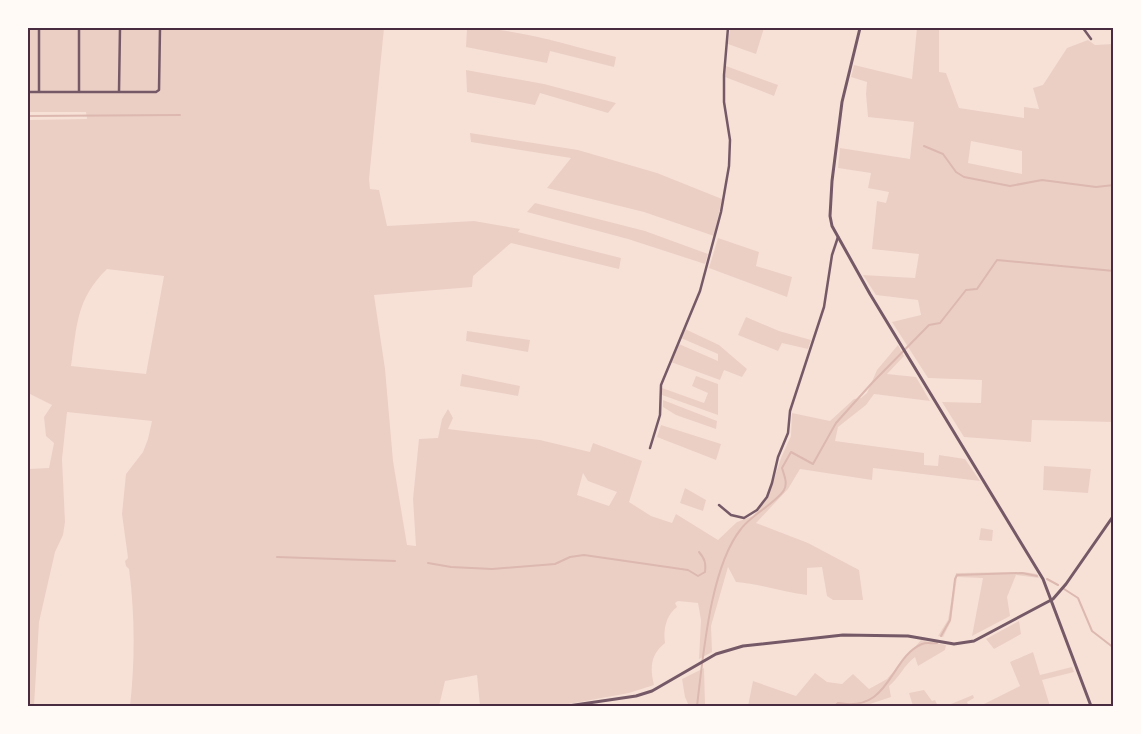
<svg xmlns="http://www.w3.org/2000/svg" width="1141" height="734" font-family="Overpass,sans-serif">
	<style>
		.green { fill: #ebcfc5; fill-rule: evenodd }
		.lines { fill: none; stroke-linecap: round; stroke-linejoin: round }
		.stream { stroke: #dcb8b0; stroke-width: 2 }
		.minor { stroke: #755966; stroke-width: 2.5 }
		.tertiary { stroke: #755966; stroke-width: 3 }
		.neatline { fill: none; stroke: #4a2c40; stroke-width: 2 }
	</style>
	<rect width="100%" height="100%" fill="#f7e1d7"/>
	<path class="green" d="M 28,28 L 384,28 L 369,179 L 370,189 L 379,190 L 387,226 L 474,221 L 520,229 L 518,232 L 621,258 L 619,269 L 511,243 L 473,276 L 472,287 L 374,295 L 385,369 L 393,461 L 407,545 L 416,546 L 413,499 L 419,439 L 438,438 L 442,419 L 448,409 L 453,418 L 448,429 L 540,440 L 590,452 L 593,443 L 642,461 L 629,502 L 651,516 L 672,523 L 676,514 L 718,540 L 737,522 L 753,516 L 768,497 L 781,458 L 791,436 L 792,413 L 830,421 L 854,399 L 861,398 L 867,393 L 877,370 L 898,345 L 904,356 L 887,374 L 916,377 L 930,401 L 874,394 L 866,405 L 838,427 L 835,441 L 924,453 L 924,465 L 938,466 L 939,455 L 965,459 L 980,481 L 873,468 L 872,480 L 800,469 L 788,489 L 756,523 L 808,543 L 859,570 L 863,600 L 833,600 L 827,596 L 822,567 L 807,568 L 807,595 C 783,592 760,584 736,582 L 728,567 L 711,626 L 712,652 L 699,659 L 701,620 L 698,603 L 678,601 L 675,603 L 677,607 C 666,615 663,630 665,643 C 650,655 650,669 654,685 L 629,693 L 558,706 L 480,706 L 477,675 L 445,681 L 439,706 L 130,706 C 135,661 135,614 129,569 L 126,566 L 125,561 L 128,558 L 122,514 L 126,474 L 143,452 L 148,439 L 152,421 L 67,412 L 62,459 L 65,522 L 63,535 L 55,552 L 39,622 L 34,706 L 28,706 L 28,469 L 49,468 L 54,443 L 46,436 L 44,417 L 52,405 L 28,393 L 28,120 L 87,119 L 86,112 L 28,112 ZM 107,269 L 164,276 L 146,374 L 71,366 C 77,326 76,299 107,269 ZM 583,473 L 588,481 L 617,492 L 609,506 L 577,495 Z
		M 467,28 C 513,27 571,46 616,57 L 614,67 L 550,51 L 547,63 L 466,47 Z
		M 730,28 L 764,28 L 756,54 L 728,44 Z
		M 917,28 L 939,28 L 939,72 L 946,73 L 959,108 L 1024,118 L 1024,107 L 1039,109 L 1033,88 L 1043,85 L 1067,48 L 1088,40 L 1095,45 L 1113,44 L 1113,422 L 1032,420 L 1031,442 L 964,437 L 942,402 L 981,403 L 982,380 L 928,378 L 892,322 L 921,315 L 918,300 L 876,295 L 863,275 L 915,278 L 919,254 L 872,249 L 877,201 L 886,203 L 889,192 L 868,188 L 871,173 L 838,168 L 840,148 L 910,159 L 914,122 L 868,117 L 866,94 L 867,82 L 851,77 L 854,65 L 912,79 ZM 971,141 L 1022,151 L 1022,174 L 968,163 Z
		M 726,66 L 778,85 L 774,96 L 725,77 Z
		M 466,70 L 544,84 L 616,103 L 608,113 L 540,93 L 535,105 L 467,92 Z
		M 470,133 L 578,150 L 657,173 L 722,199 L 714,236 L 644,212 L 547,188 L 571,158 L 471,142 Z
		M 535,203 L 645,231 L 708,254 L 705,264 L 628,239 L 527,212 Z
		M 718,238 L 759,252 L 756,266 L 792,277 L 787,297 L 709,268 Z
		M 746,317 L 779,331 L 811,340 L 808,349 L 782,343 L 778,351 L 738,335 Z
		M 685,329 L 719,345 L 747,369 L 742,377 L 724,370 L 720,380 L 671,362 L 679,344 L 718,361 L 718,354 L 681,338 Z
		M 467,331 L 530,340 L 528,352 L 466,341 Z
		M 462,374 L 520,386 L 518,396 L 460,386 Z
		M 696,376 L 718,384 L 718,415 L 662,395 L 662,388 L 704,403 L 708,393 L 692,386 Z
		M 663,400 L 717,421 L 716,429 L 676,415 L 663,407 Z
		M 661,425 L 721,444 L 716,460 L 657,437 Z
		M 1044,466 L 1091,469 L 1088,493 L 1043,490 Z
		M 685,488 L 706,500 L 703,511 L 680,503 Z
		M 981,528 L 993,530 L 992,541 L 979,540 Z
		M 1024,572 L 1037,574 L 1039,578 L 1016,575 L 1007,597 L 1010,616 L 972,636 L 983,578 L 957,577 L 951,621 L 943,637 L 938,636 L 948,620 L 956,573 Z
		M 1019,621 L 1021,634 L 994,649 L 986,639 Z
		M 921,640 L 946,645 L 945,650 L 918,666 L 915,657 C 904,665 900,677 889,686 L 891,697 L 864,706 L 748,706 L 753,681 L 796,696 L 815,673 L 827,682 L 842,684 L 853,674 L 869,689 L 887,679 Z
		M 1033,652 L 1040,675 L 1072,667 L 1074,672 L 1042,680 L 1050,706 L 980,706 L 1020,686 L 1010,662 Z
		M 704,668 L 705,704 L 717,706 L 689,706 L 685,697 L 682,679 Z
		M 924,690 L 932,701 L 935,700 L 938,706 L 913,706 L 909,693 Z
		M 973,695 L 974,698 L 967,702 L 969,706 L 962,706 L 961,704 L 946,706 Z"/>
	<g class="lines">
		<path class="stream" d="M 28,116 L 180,115
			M 924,146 L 943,154 L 956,172 L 964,177 L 1010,186 L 1042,180 L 1096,187 L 1114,185
			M 277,557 L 395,561
			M 428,563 L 451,567 L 492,569 L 555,564 L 570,557 L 584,555 L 688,570 L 698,576 L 705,572 C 706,563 705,559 699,552
			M 1047,579 L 1058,585
			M 1064,589 L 1078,598 L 1092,631 L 1114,648
			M 941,636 L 950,620 L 955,579 L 957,575 L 1022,573 L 1037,576
			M 697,706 C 703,658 710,567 741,529 C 750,516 777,502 784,490 C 788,483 784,475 782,468 L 791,452 L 813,464 L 836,423 L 872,383 L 929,325 L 940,323 L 966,290 L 977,289 L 997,260 L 1114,271
			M 835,706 L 838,703 C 891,713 889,658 922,644 C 927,642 933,644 937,643"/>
		<path class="minor" d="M 1083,28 L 1091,39
			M 119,91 L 120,28
			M 28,92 L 156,92 L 159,90 L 160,28
			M 39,92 L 39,28
			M 79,92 L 79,28
			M 650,448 L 660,415 L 661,385 L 700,291 L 721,212 L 729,166 L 730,140 L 724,102 L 724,75 L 728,28
			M 719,505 L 731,515 L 744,518 L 757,510 L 767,497 L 772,483 L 778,457 L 788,433 L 790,411 L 824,307 L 832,255 L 838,237"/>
		<path class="tertiary" d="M 860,28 L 842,102 L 832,181 L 830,216 L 832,226 L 870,294 L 1043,579 L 1091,706
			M 568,706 L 636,696 L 652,691 L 716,654 L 743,646 L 843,635 L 908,636 L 954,644 L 974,641 L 1053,599 L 1066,584 L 1114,515"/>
	</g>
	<rect width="1141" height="734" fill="none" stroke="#fffaf5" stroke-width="58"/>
	<rect x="29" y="29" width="1083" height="676" class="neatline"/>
</svg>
